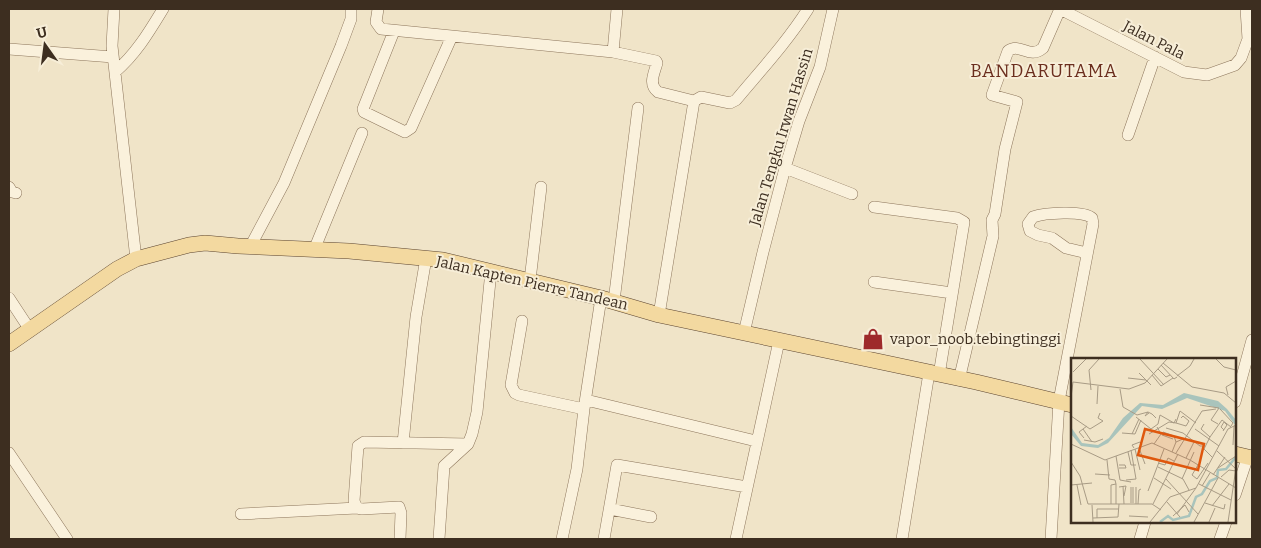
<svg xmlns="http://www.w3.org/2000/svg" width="1261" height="548" font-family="Bitter,serif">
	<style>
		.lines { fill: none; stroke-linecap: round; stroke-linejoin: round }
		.minor-casing { stroke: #8d765c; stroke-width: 12 }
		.major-casing { stroke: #5b4430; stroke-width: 16 }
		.minor { stroke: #faf1dc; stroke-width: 11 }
		.major { stroke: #f3d9a0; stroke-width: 15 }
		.labels { text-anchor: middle; stroke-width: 4; stroke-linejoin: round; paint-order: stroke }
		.street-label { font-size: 15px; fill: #3d2e20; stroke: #f7eed8 }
		.poi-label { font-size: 15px; fill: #3d2e20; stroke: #f7eed8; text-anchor: start }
		.quarter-label { font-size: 18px; letter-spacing: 1px; fill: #6b2e1e; stroke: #f7eed8 }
		.inset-river { fill: none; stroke: #a9c4bc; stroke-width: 2.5 }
		.inset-road { fill: none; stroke: #a89b85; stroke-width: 1 }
		.view { fill: #df570d; fill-opacity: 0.15; stroke: #df570d; stroke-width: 2.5 }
		.inset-edge { fill: none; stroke: #3d2e20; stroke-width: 2.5 }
	</style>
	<rect width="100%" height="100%" fill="#f0e4c8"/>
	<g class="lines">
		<g class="minor-casing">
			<path id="minor" d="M 114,9 L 112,46 L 136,259
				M 378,9 L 376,22 L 381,29 L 613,52 L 656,61 L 657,63 C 654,74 648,84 658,92 L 694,101 L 701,97 L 730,103 L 736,100 C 761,70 787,42 808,9
				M 1060,9 L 1184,72 L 1207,75 L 1235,65 L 1241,58 L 1248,39 L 1252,40
				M 1246,9 L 1248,39
				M 394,31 L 363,109 L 364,112 L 405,132 L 411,128 L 452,36
				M 9,49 L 113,57
				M 613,52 L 617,9
				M 115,72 C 136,54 149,32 163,9
				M 1128,135 L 1155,57
				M 785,168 L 852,194
				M 9,187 L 12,192 L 16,193
				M 874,207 L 957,218 L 964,222 L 939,375
				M 250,247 L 284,183 L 341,46 L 351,19 L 351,9
				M 314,250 L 362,133
				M 530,280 L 541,187
				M 874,282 L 952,293
				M 9,298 L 30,330
				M 614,301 L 638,108
				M 659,315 L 694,101
				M 522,321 L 511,385 L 515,393 L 519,395 L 584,409
				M 744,333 L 763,252 L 785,168 L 799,121 L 820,67 L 833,9
				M 959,380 L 993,236 L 992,220 L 995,214 L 1005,149 L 1017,102 L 992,95 L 1008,51 C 1021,42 1029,60 1043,48 L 1060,9
				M 586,400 L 756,441
				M 1235,402 L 1252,340
				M 403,443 L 416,317 L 426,258
				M 9,453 L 67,539
				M 1235,495 L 1248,456
				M 610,509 L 651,517
				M 241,514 L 357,508
				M 400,539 L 401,513 L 399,507 L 362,509 L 357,508 L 354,501 L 358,446 L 364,442 L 468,444
				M 439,539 L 444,466 L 468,444 L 472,434 L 477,412 L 491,271
				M 562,539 L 577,469 L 584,409 L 601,298
				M 604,539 L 617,465 L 747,487
				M 736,539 L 779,341
				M 902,539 L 929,373
				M 1051,539 L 1059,401 L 1093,224 L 1092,218 C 1083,210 1044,213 1033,217 L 1028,224 L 1030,231 L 1038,235 L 1052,238 L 1066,248 L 1087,253
				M 1140,539 L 1145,522
				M 1220,539 L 1226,522"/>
		</g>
		<g class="major-casing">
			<path id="major" d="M 9,344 L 117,269 L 136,259 L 189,245 L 205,243 L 238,246 L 349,251 L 443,260 L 601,298 L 659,315 L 976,382 L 1072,405
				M 1235,454 L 1252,458"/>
		</g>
		<use href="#minor" class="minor"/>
		<use href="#major" class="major"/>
	</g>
	<defs>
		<g id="shop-bare" transform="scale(1.725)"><path d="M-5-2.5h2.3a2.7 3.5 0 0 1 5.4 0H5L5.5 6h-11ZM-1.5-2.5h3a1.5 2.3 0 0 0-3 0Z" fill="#9e2a2b" stroke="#f7eed8" stroke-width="2.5" paint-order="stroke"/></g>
	</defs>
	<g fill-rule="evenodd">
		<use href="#shop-bare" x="873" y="339"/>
	</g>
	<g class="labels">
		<g class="street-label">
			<text transform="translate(1154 40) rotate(27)" y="5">Jalan Pala</text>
			<text transform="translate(781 137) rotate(-73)" y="5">Jalan Tengku Irwan Hassin</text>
			<text transform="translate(532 283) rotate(13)" y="5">Jalan Kapten Pierre Tandean</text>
		</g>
		<g class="poi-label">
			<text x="890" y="344">vapor_noob.tebingtinggi</text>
		</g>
		<g class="quarter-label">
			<text x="1044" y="77">BANDARUTAMA</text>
		</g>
	</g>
	<g transform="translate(1071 358)">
		<rect width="165" height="165" fill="#f0e4c8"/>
		<path d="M 113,35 L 147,43 L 156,51 L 165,62 L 165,85 L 164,67 L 154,53 L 116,40 L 91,51 L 71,48 L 37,85 L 27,90 L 10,88 L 0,76 L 0,69 L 11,85 L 27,87 L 38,80 L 52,60 L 69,45 L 92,47 Z" fill="#a9c4bc"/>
		<path class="inset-river" d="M 89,164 L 97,158 L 102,162 L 118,158 L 125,139 L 131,136 L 139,123 L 146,120 L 147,112 L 155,111 L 165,99"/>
		<path class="inset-road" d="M 69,1 L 93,27M 145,1 L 153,9 L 165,12M 92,5 L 121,29 L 153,35 L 165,45M 90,7 L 103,21 L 106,19M 87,11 L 95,19 L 99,17M 2,14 L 15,1M 68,15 L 80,27M 81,17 L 90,28 L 102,20M 106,18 L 119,8 L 123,1M 57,20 L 75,22M 2,24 L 58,31 L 74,25 L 96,1M 49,31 L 52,49 L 66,57 L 77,54M 20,32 L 18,12 L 28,1M 157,37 L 155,29 L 165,23M 0,39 L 2,24M 26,46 L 27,28M 129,47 L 148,50 L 140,62 L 147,66M 149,51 L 162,65 L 160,68M 78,55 L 74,58 L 77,54 L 81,56 L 85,60M 0,58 L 19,71 L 32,63 L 27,60 L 29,55M 65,59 L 80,71M 105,65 L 115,68 L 118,63 L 112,58 L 110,60M 133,66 L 130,71 L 139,79M 95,70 L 112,75 L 129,88 L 134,88M 12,71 L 21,84M 80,71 L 87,66 L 89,57 L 103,65 L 105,61M 124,71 L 148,88M 152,73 L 156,67 L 153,64 L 150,69 L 153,72M 51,75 L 64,76 L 70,62M 61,76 L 68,61M 78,76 L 98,64 L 105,65 L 109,53 L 125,65M 13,80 L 8,74 L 16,68M 102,81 L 91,77 L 92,74 L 103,78 L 105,84M 13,82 L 24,84 L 32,81M 0,86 L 34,102 L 81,85 L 119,102 L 165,130M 83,86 L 90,76 L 86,69M 162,87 L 163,68M 63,90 L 61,87 L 69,84 L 71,87M 68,90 L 74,106M 64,91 L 69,112M 146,93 L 165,111M 57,94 L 60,107 L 65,107M 101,94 L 105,84 L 112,81M 105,95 L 131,53 L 145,51M 45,98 L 49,122 L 60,124M 141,99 L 133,91 L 139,79 L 151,62 L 160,69M 115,100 L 123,84M 36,102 L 38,121 L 44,122M 0,104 L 9,118 L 17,146 L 81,146 L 90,152M 87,105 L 94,107 L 97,100 L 103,103M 127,107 L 121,117 L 126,121 L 137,105M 87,109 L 112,121 L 118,132M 48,110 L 55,110 L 54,107 L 48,107M 147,110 L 165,98M 24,116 L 39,117M 142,117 L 154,99M 150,119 L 158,112 L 165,113M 83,120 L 100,131M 95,121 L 127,156M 111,121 L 123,94M 55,122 L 65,121 L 60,92M 45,126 L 45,146M 128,126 L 160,142M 0,127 L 21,125M 6,127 L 10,147M 52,128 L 53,146M 131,128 L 139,115M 48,129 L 55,128 L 53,138M 60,129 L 60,145M 62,129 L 62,145M 77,133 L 93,91M 96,144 L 109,159M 134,145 L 153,151 L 154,146M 40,146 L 40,127 L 45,126 L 44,122M 65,146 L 65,129M 67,146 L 68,132 L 70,131M 82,146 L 107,96M 21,147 L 22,164M 141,148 L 158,126M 106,156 L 125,130M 58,158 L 77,159M 102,158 L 114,147 L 118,154M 22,160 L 47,159 L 48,146M 26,160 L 26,151 L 48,151M 79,164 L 99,139 L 125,130 L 157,71 L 165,67M 123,164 L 147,120M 138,164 L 144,150M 157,164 L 165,110"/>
		<path class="view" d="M 74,71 L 133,86 L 127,112 L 67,97 Z"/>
		<rect width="165" height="165" class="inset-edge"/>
	</g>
	<rect width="1261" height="548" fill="none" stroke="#3d2e20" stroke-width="20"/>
	<g transform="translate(45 45) rotate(346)" stroke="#f7eed8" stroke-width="4" paint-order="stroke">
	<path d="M0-4L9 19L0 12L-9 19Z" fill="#3d2e20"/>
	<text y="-8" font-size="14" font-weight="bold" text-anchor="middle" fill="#3d2e20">U</text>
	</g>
</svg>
